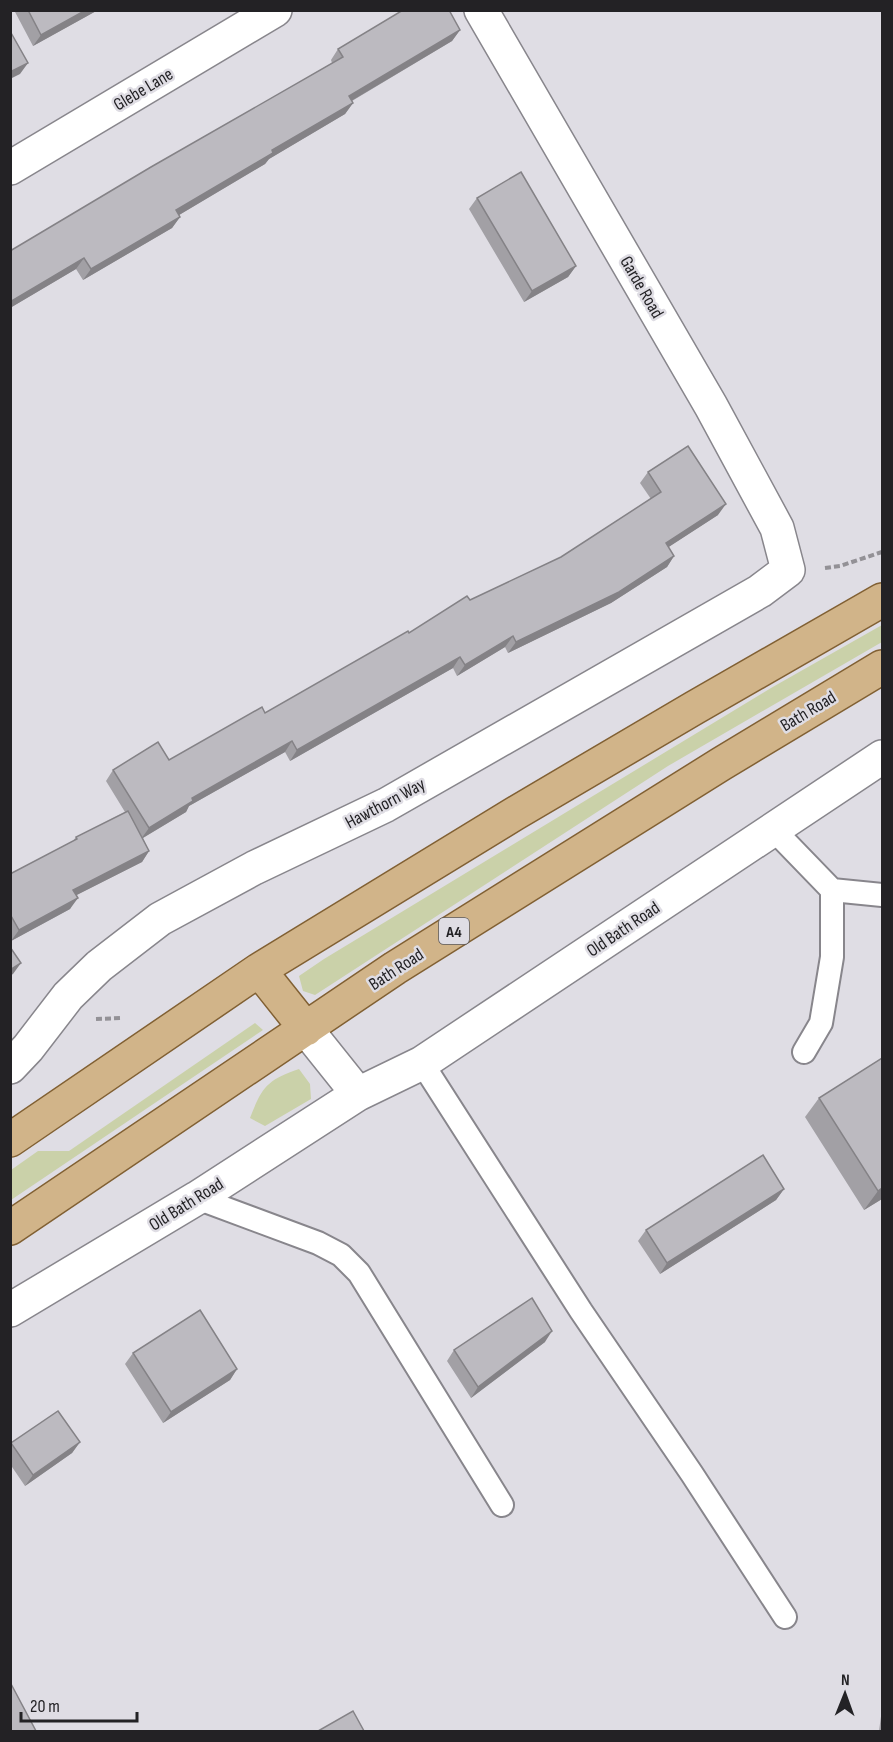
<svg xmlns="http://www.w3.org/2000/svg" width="893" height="1742" font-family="'Sofia Sans Condensed',sans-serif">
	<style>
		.green { fill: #cad1a9 }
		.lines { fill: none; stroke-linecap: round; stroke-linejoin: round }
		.service-casing { stroke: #88868c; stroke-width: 26 }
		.minor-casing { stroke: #88868c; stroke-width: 36 }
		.primary-casing { stroke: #816033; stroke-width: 36 }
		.path { stroke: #939196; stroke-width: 4; stroke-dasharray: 6 3; stroke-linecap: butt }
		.service { stroke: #fff; stroke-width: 22 }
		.minor { stroke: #fff; stroke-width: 33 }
		.primary { stroke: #d1b489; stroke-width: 33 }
		.wall { fill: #a2a0a5 }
		.shaded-wall { fill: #848286 }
		.building { fill: #bcbac0; stroke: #848286; stroke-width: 1.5 }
		.labels { text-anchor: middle; stroke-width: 5; stroke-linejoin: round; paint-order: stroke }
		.shield { fill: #dfdde4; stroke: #5b5a5e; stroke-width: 1.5 }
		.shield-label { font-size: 16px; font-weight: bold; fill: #232225 }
		.street-label { font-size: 18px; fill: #232225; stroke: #dfdde4 }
	</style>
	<rect width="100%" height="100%" fill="#dfdde4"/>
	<path class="green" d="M 882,625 L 882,642 L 668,766 L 315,995 L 303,991 L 299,976 L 324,959 L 771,688 Z
		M 255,1023 L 263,1030 L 11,1200 L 11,1170 L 38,1151 L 69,1151 Z
		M 299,1069 L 310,1084 L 311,1099 L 265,1126 L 250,1118 C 262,1087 267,1080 299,1069 Z"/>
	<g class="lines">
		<g class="service-casing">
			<path id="service" d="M 773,829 L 832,890 L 882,895
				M 804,1052 L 821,1023 L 832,957 L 832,890
				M 422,1063 L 581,1311 L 692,1474 L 785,1617
				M 197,1198 L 318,1243 L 341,1255 L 359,1273 L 502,1505"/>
		</g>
		<g class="minor-casing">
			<path id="minor" d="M 10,168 L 275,10
				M 306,1029 L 358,1094
				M 10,1067 L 28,1048 L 68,996 L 99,966 L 160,919 L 254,868 L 386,805 L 760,591 L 788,570 L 777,528 L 711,406 L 481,10
				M 10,1310 L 197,1198 L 358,1094 L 422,1063 L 882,757"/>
		</g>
		<g class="primary-casing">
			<path id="primary" d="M 259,970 L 306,1029
				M 10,1140 L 259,970 L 514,814 L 694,708 L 882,600
				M 10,1228 L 395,968 L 721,764 L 882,667"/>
		</g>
		<path class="path" d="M 825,568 L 840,566 L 882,552
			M 96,1019 L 122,1018"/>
		<use href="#service" class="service"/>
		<use href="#minor" class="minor"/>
		<use href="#primary" class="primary"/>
	</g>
	<path class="wall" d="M 14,10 L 98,10 L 33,46 Z
		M 460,30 L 452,41 L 352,101 L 353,103 L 345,114 L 269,159 L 265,164 L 179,215 L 180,217 L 172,228 L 83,280 L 76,269 L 10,308 L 10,251 L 332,63 L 331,60 L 338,49 Z
		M 477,198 L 576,266 L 568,277 L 524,302 L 469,209 Z
		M 648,472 L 718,515 L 668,547 L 674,556 L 667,567 L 611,603 L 508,653 L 505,647 L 457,676 L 453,668 L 290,761 L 285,752 L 189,806 L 186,812 L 143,838 L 149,851 L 142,862 L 76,895 L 70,909 L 11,941 L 10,874 L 73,841 L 76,837 L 125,812 L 106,781 L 113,770 L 169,760 L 265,713 L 470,600 L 561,557 L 651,499 L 640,483 Z
		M 882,1058 L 882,1199 L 864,1210 L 805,1117 L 819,1098 Z
		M 784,1189 L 776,1200 L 660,1274 L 638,1241 L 646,1230 Z
		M 545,1342 L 471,1398 L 447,1361 L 454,1350 Z
		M 133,1353 L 237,1369 L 230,1380 L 163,1423 L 125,1364 Z
		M 80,1442 L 72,1453 L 25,1486 L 10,1464 L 11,1443 Z
		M 882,1709 L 882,1731 L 879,1731 Z"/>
	<path class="shaded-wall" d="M 86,10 L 98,10 L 33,46 L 41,35 Z
		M 460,30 L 452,41 L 341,107 L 349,96 Z
		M 28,63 L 20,74 L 10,79 L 10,72 Z
		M 353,103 L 345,114 L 269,159 L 265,164 L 169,221 L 176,210 L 272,150 Z
		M 180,217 L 172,228 L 83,280 L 91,269 Z
		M 84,258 L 76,269 L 10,308 L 10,302 Z
		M 576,266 L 568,277 L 524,302 L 532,291 Z
		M 726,504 L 718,515 L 658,554 L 666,543 Z
		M 674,556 L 667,567 L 611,603 L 508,653 L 516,642 Z
		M 513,636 L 505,647 L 457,676 L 465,665 Z
		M 460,657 L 453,668 L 290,761 L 297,750 Z
		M 292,741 L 285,752 L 189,806 L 186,812 L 141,839 L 149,828 L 192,798 Z
		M 149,851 L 142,862 L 65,901 L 73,890 Z
		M 78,898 L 70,909 L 11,941 L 19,930 Z
		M 21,963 L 13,974 L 10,976 L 10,970 Z
		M 882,1188 L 882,1199 L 864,1210 L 878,1191 Z
		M 784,1189 L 776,1200 L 660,1274 L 667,1263 Z
		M 552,1331 L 545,1342 L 471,1398 L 478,1387 Z
		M 237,1369 L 230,1380 L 163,1423 L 171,1412 Z
		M 80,1442 L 72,1453 L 25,1486 L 33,1475 Z"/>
	<path class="building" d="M 28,10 L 86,10 L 41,35 Z
		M 403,10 L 449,10 L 460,30 L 349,96 L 353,103 L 272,150 L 273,153 L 176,210 L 180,217 L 91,269 L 84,258 L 10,302 L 10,251 L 151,167 L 343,57 L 338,49 Z
		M 10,31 L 28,63 L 10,72 Z
		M 521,172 L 576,266 L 532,291 L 477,198 Z
		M 688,446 L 726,504 L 666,543 L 674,556 L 619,592 L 516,642 L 513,636 L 465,665 L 460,657 L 297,750 L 292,741 L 192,798 L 193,801 L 149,828 L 113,770 L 158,742 L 169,760 L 262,707 L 265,713 L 408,631 L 409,633 L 467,596 L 470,600 L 561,557 L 661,492 L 648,472 Z
		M 128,811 L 149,851 L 73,890 L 78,898 L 19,930 L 10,914 L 10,874 L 77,839 L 76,837 Z
		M 10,947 L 21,963 L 10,970 Z
		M 882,1058 L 882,1188 L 878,1191 L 819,1098 Z
		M 763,1155 L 784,1189 L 667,1263 L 646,1230 Z
		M 532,1298 L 552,1331 L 478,1387 L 454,1350 Z
		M 200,1310 L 237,1369 L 171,1412 L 133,1353 Z
		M 58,1411 L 80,1442 L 33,1475 L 11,1443 Z
		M 10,1682 L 36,1731 L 10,1731 Z
		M 353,1711 L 364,1731 L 318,1731 Z"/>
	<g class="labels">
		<rect class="shield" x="439" y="918" width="30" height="26" rx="4.5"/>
		<g class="shield-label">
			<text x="454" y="937">A4</text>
		</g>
		<g class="street-label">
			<text transform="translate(143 89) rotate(-31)" y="6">Glebe Lane</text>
			<text transform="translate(642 287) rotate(60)" y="6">Garde Road</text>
			<text transform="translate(808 711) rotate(-31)" y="6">Bath Road</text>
			<text transform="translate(385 803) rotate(-28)" y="6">Hawthorn Way</text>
			<text transform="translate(623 929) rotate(-34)" y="6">Old Bath Road</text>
			<text transform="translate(396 969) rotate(-33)" y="6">Bath Road</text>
			<text transform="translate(186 1204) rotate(-32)" y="6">Old Bath Road</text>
		</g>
	</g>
	<rect width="893" height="1742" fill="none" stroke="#232225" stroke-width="24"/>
	<g transform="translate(845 1694) rotate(1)" stroke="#dfdde4" stroke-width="4.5" paint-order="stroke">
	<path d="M0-4.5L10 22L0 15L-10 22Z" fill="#232225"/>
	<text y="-9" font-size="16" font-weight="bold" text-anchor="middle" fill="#232225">N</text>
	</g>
	<path d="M21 1712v9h116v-9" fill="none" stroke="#232225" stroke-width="3"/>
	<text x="30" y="1712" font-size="18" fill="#232225" stroke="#dfdde4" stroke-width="4.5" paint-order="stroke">20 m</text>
</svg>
